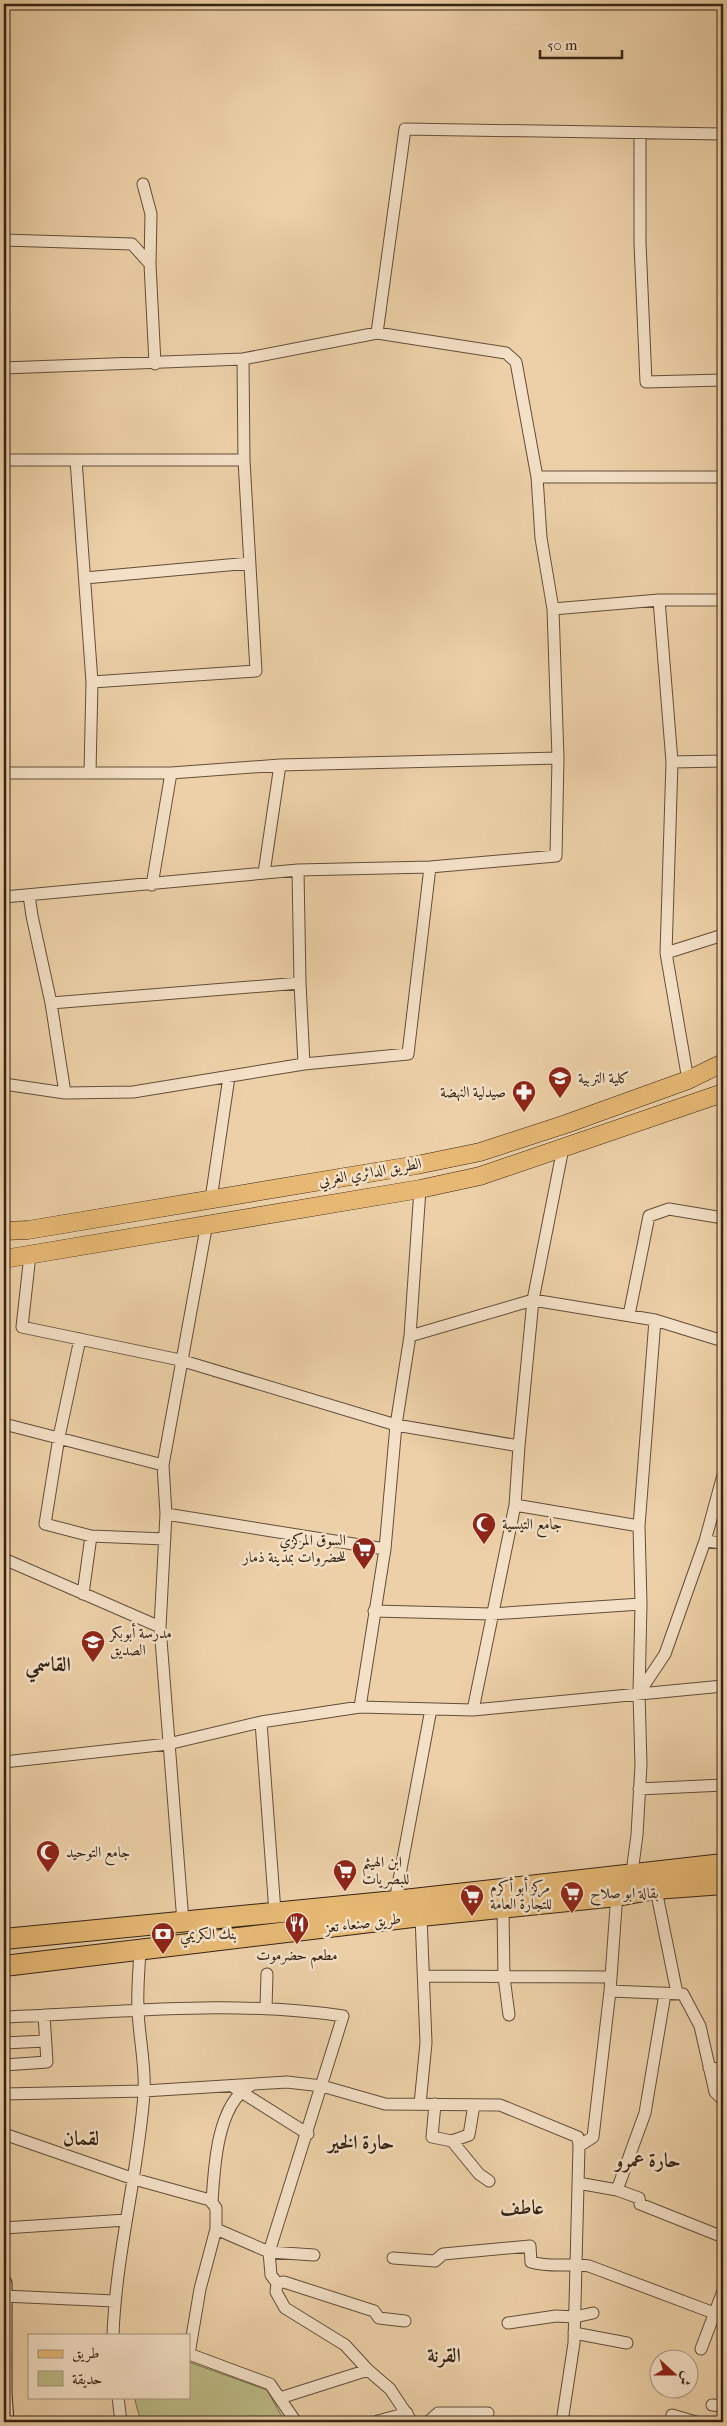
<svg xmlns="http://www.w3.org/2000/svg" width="727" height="2426" font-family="'IM FELL French Canon',Amiri,serif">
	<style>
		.green { fill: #bbba85; stroke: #786e4c }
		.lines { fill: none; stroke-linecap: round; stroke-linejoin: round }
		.street-casing { stroke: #624e39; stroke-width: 13 }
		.secondary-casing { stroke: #342314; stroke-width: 17 }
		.primary-casing { stroke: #342314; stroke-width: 19 }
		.highway-casing { stroke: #342314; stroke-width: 22 }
		.street { stroke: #f3e0c6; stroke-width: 11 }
		.secondary { stroke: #f3e0c6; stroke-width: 15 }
		.primary { stroke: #e6b874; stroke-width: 18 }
		.highway { stroke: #e6b874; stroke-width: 20 }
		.labels { text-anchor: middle; stroke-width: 5; stroke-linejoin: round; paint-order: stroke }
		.poi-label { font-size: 15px; fill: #342314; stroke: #f3e0c6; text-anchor: start }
		.street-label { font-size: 15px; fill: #342314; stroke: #f3e0c6 }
		.district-label { font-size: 20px; font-weight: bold; fill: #342314; stroke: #f3e0c6 }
	</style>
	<rect width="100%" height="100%" fill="#edd0a8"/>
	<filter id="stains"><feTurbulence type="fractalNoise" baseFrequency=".004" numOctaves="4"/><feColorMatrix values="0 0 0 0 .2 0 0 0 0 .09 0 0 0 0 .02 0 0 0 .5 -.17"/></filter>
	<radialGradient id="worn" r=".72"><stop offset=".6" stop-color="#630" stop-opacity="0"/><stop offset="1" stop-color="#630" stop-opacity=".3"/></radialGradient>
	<path class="green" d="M 189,2362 L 267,2390 L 285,2422 L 141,2422 L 134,2397 L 189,2397 Z"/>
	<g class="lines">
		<g class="street-casing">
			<path id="street" d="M 640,134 L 640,243 L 646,382 L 723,380
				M 143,184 L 151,214 L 150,264
				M 4,240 L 132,244 L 150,264 L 155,364
				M 377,333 L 405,129 L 723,134
				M 4,368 L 243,359 L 377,333 L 506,353 L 516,362 L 537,477 L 541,538 L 553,609 L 558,758 L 556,856 L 430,867 L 298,870 L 4,897
				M 4,460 L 244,460
				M 76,460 L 92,682
				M 537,477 L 723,477
				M 85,578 L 250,563
				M 659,600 L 672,762 L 666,953 L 688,1080
				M 553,609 L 659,600 L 723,600
				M 672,762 L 723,761
				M 4,773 L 171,773 L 280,765 L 558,758
				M 90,773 L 92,682 L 256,671 L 244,460 L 243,359
				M 298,870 L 300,983 L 304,1064
				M 264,873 L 280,765
				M 152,885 L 171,773
				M 29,895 L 32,916 L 51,1003 L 65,1093
				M 666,953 L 723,935
				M 51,1003 L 300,983
				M 4,1084 L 65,1093 L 133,1092 L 304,1064 L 408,1054 L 430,867
				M 211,1199 L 229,1077
				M 30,1255 L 22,1327 L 180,1360 L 396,1425 L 519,1446
				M 629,1315 L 649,1216 L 669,1209 L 723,1218
				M 410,1336 L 533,1300 L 655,1320 L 723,1341
				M 80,1339 L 59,1437 L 45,1524 L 91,1536 L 165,1539
				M 4,1424 L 163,1465
				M 515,1505 L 639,1526
				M 166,1514 L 385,1549
				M 705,1541 L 723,1543
				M 4,1559 L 160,1627
				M 83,1594 L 91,1536
				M 374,1611 L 491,1614 L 641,1604
				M 639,1693 L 665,1654 L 705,1541 L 723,1475
				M 360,1707 L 385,1549 L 396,1425 L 410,1336 L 420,1189
				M 473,1710 L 515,1505 L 519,1446 L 533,1300 L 563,1148
				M 261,1722 L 275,1912
				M 4,1762 L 168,1744 L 261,1722 L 360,1707 L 473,1710 L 723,1686
				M 639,1789 L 723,1785
				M 631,1880 L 637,1835 L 641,1765 L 639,1693 L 641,1604 L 639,1526 L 655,1320
				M 655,1885 L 677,1993
				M 395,1901 L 431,1709
				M 503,1908 L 504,1977 L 509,2015
				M 183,1922 L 160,1627 L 166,1514 L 163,1465 L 207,1223
				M 425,1976 L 611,1977
				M 610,1991 L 683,1994 L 700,2026 L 715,2092 L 723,2100
				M 266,2008 L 267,1974
				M 4,2017 C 119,2013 228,1999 343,2016 L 269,2252 L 314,2255
				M 4,2043 L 45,2041
				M 4,2065 L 47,2062 L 44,2015
				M 709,2068 L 723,2069
				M 235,2088 L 308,2134
				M 4,2094 L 144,2091 L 287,2082 L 322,2086 L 385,2104 L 500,2105 L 578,2137 L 579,2146
				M 420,2104 L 426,2043 L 421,1916
				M 435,2104 L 432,2137 L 452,2141 L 479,2174 L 489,2181
				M 4,2134 L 134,2179 L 210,2200 L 216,2208 L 216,2229 L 200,2289 L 189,2354
				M 452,2141 L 469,2135 L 474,2105
				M 578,2183 L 617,2190 L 639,2198 L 640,2204 L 723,2237
				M 617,2190 L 645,2113 L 665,1994
				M 212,2203 C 214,2168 217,2104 250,2086
				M 4,2228 L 126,2220
				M 216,2229 L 269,2252 L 271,2275 L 277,2283 L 276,2292 L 285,2308 L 345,2345 L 368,2370 L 390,2389 L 412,2422
				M 393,2258 L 435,2261 L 443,2254 L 530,2246 L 531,2262 C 552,2268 568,2263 589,2266 L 714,2313
				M 277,2283 L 284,2282 L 374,2311 L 379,2318 L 405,2321
				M 4,2296 L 115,2301
				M 508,2323 L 556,2316 L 575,2317 L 593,2313
				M 574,2333 L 627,2343
				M 113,2335 C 116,2253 138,2175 144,2094 C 146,2067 139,2038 138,2010 C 137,1990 139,1970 140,1950
				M 701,2349 L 723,2291
				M 189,2354 L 270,2384 L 296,2422
				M 118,2397 L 121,2422
				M 280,2398 L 368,2370
				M 712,2405 L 723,2406
				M 672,2415 L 696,2422
				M 378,2421 L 407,2413
				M 428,2422 L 438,2413 L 488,2413
				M 562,2422 L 574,2343 L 579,2146 L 593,2137 L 610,1991 L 617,1893"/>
		</g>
		<g class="secondary-casing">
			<path id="secondary" d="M 4,2283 L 4,2393 L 6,2422"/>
		</g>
		<g class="primary-casing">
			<path id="primary" d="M 4,1231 L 28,1230 L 417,1165 L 480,1152 L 566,1124 L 688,1080 L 723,1063
				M 4,1259 L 420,1189 L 480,1176 L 723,1093"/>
		</g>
		<g class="highway-casing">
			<path id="highway" d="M 4,1939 L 395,1901 L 723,1864
				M 4,1966 L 421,1916 L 617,1896 L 655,1889 L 723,1884"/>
		</g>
		<use href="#street" class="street"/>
		<use href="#secondary" class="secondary"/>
		<use href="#primary" class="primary"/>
		<use href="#highway" class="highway"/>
	</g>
	<defs>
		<g id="university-pin" transform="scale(1.25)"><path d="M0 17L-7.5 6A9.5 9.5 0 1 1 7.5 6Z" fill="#8f2418" stroke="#f3e0c6"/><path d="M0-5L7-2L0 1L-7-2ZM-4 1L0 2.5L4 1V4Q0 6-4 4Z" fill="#fff"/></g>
		<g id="pharmacy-pin" transform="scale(1.25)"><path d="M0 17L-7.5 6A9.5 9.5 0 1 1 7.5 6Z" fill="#8f2418" stroke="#f3e0c6"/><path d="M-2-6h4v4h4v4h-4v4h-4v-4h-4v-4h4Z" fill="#fff"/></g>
		<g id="mosque-pin" transform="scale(1.25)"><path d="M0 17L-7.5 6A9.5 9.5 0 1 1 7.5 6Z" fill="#8f2418" stroke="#f3e0c6"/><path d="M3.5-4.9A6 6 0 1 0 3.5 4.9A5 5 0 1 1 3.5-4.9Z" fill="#fff"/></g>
		<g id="supermarket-pin" transform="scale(1.25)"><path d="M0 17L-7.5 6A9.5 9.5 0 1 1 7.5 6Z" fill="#8f2418" stroke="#f3e0c6"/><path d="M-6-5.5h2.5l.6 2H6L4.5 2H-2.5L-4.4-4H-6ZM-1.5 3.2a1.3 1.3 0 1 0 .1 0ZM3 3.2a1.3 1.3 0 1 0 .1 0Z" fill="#fff"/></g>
		<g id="school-pin" transform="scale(1.25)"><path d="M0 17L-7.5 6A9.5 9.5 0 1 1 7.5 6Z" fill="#8f2418" stroke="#f3e0c6"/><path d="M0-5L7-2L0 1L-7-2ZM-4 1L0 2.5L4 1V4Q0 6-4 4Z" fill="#fff"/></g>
		<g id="restaurant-pin" transform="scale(1.25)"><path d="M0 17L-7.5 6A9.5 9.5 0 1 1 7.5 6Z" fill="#8f2418" stroke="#f3e0c6"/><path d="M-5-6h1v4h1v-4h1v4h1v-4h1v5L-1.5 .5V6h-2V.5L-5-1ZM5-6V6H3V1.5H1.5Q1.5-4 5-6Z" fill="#fff"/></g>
		<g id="bank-pin" transform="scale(1.25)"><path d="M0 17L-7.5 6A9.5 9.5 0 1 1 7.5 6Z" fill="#8f2418" stroke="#f3e0c6"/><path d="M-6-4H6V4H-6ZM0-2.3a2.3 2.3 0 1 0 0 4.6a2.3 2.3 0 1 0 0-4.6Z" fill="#fff"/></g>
	</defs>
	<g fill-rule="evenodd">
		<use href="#university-pin" x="560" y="1078"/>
		<use href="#pharmacy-pin" x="524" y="1092"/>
		<use href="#mosque-pin" x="484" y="1524"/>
		<use href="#supermarket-pin" x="364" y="1549"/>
		<use href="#school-pin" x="93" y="1642"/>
		<use href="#mosque-pin" x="48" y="1852"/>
		<use href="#supermarket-pin" x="345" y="1871"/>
		<use href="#supermarket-pin" x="572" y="1893"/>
		<use href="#supermarket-pin" x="472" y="1896"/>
		<use href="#restaurant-pin" x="297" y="1924"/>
		<use href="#bank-pin" x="163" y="1934"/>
	</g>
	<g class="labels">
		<g class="poi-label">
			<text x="578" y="1083">كلية التربية</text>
			<text x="506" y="1097" text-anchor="end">صيدلية النهضة</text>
			<text x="502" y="1529">جامع التيسية</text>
			<text x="346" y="1545" text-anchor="end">السوق المركزي<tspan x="346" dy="17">للحضروات بمدينة ذمار</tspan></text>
			<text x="110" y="1638">مدرسة أبوبكر<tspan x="110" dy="17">الصديق</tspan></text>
			<text x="66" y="1857">جامع التوحيد</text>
			<text x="362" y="1867">ابن الهيثم<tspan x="362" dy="17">للبصريات</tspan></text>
			<text x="490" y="1892">مركز أبو أكرم<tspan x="490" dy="17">للتجارة العامة</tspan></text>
			<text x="590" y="1898">بقالة ابو صلاح</text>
			<text x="180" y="1939">بنك الكريمي</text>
			<text x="297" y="1960" text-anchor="middle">مطعم حضرموت</text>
		</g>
		<g class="street-label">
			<text transform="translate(370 1172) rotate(-10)" y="5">الطريق الدائري الغربي</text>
			<text transform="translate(363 1923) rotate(-7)" y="5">طريق صنعاء تعز</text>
		</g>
		<g class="district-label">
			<text x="48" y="1671">القاسمي</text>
			<text x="81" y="2145">لقمان</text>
			<text x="361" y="2149">حارة الخير</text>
			<text x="648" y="2167">حارة عمرو</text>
			<text x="522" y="2214">عاطف</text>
			<text x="444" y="2362">القرنة</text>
		</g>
	</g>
	<rect width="727" height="2426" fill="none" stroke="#edd0a8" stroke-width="20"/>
	<rect x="5" y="5" width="717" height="2416" fill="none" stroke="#342314" stroke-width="2.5"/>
	<rect x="10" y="10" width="707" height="2406" fill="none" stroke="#342314"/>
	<rect x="28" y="2334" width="162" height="65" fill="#f3e0c6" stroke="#a7947f"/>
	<rect x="38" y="2350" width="25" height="8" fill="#e6b874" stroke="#a7947f"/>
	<text x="72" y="2358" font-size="15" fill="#342314">طريق</text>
	<rect x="38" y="2371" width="25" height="15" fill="#bbba85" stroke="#a7947f"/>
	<text x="72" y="2384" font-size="15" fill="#342314">حديقة</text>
	<g transform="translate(674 2374) rotate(111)"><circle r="24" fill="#f3e0c6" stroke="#a7947f"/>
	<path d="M0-4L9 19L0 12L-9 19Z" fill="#8f2418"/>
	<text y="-8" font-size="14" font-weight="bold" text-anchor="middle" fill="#342314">ش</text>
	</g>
	<path d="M540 50v8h82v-8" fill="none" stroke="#342314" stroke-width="2.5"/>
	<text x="547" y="50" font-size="15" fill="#342314" stroke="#f3e0c6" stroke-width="4" paint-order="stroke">50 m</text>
	<rect width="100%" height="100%" filter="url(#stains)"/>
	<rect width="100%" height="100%" fill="url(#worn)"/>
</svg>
